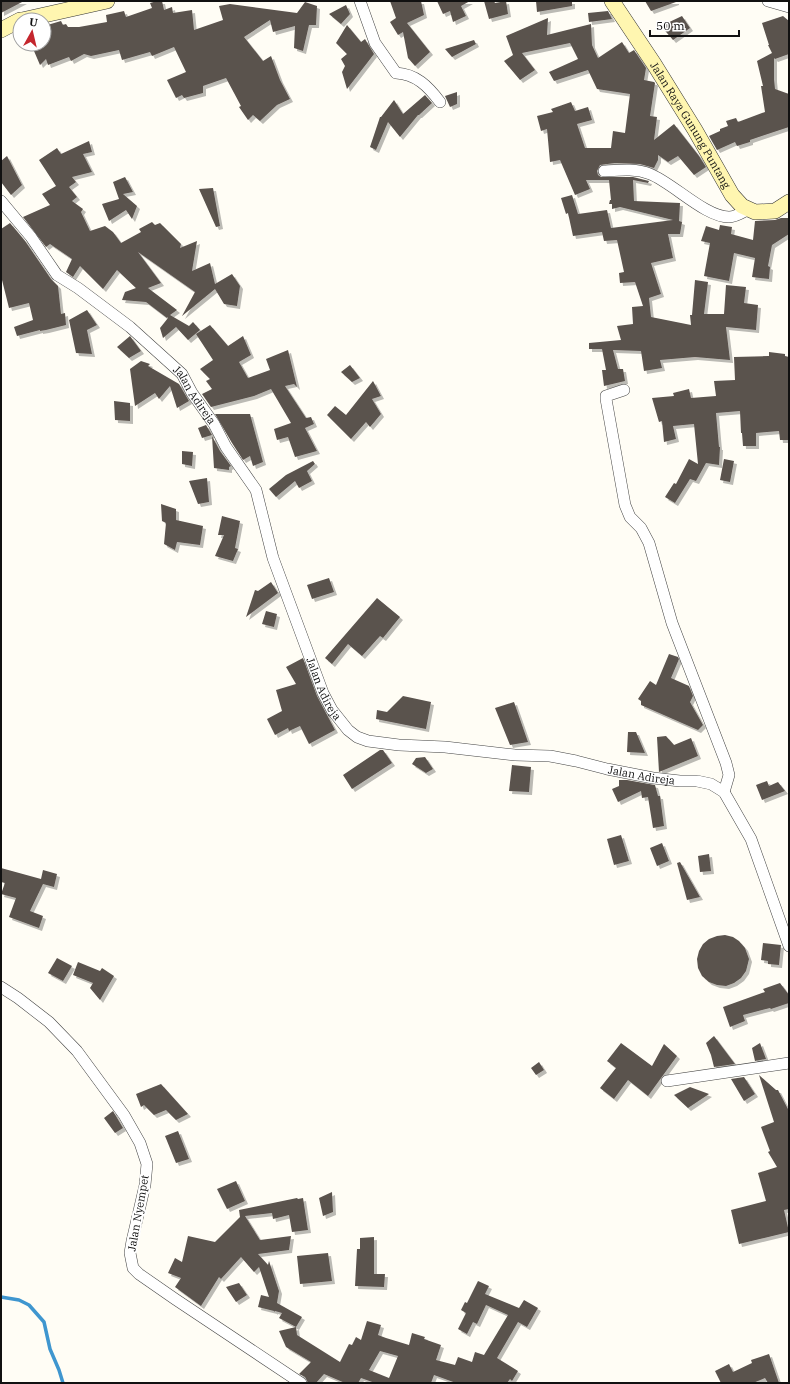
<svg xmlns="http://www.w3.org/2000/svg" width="790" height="1384" font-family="'IBM Plex Serif',serif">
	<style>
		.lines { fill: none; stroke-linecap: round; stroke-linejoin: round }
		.stream { stroke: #3f96cf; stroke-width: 3.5 }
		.building { fill: #5a524d; fill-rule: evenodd; filter: url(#shadow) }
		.street-casing { stroke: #444; stroke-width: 12 }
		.secondary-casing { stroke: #333; stroke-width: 16 }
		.street { stroke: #fff; stroke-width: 11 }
		.secondary { stroke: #fff6b0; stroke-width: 15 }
		.labels { text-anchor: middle; stroke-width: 4; stroke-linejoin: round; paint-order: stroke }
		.street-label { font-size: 11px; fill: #111; stroke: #fff }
	</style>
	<defs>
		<filter id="shadow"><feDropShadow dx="3" dy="3" stdDeviation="0" flood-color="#0004"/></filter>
	</defs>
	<rect width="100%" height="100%" fill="#fffdf5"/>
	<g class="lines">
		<path class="stream" d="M 1,1297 L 19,1300 L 29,1305 L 44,1322 L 50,1349 L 59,1370 L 63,1383"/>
	</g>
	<path class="building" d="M 1,1 L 24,1 L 1,13 Z
		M 157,1 L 162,1 L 164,10 L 172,7 L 173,13 L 192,10 L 194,30 L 223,20 L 219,6 L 230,4 L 297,13 L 305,2 L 317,6 L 316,25 L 309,25 L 303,51 L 294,48 L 295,26 L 273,32 L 270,20 L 244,37 L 263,61 L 271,56 L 280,80 L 290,99 L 277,105 L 260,121 L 253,115 L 248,120 L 239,107 L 241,106 L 226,78 L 203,86 L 203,93 L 184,98 L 182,95 L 176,98 L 167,80 L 186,72 L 174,47 L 152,56 L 150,52 L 122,60 L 119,50 L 91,56 L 84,54 L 71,61 L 69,57 L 48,65 L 46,59 L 40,65 L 31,44 L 44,44 L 44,26 L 61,21 L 63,25 L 66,24 L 68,27 L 79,27 L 107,22 L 106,15 L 124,11 L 126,17 L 152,8 L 150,3 Z
		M 390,1 L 421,1 L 424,15 L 407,23 L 430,52 L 415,66 L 408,58 L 403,32 L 398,35 L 390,22 L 396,18 Z
		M 437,1 L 470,1 L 461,6 L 466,16 L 453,22 L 450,11 L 443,14 Z
		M 484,1 L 494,1 L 495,3 L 506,1 L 508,14 L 489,19 Z
		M 536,1 L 572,1 L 572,6 L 537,12 Z
		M 645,1 L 676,1 L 676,2 L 651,11 Z
		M 346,5 L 350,14 L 341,24 L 329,14 Z
		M 608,11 L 612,19 L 589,22 L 588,13 Z
		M 682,16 L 690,28 L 673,40 L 661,26 Z
		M 783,16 L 789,21 L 789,54 L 775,59 L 774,58 L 774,79 L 775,89 L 789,94 L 789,127 L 750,140 L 750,142 L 737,146 L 735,142 L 717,150 L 709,136 L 720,131 L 720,129 L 728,126 L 726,121 L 736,118 L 738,122 L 765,112 L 761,86 L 763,86 L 757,61 L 772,53 L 768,45 L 769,45 L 762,23 Z
		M 548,18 L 547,35 L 591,24 L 592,45 L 598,58 L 622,42 L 629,53 L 634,50 L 646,68 L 644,80 L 654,82 L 655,83 L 650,116 L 657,117 L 654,140 L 674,124 L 699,156 L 706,167 L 694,175 L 678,156 L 668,162 L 658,155 L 658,160 L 654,168 L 640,164 L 615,163 L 600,165 L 597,171 L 598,175 L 601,177 L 633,177 L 649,181 L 648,183 L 633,180 L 634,201 L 680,203 L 679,221 L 682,222 L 680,234 L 668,234 L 673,258 L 651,263 L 661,294 L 649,298 L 651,317 L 691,325 L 690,315 L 692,315 L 695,280 L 708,282 L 704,314 L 724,314 L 726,285 L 746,287 L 744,303 L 758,305 L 756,330 L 726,327 L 730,360 L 695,357 L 660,360 L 662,368 L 644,371 L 641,351 L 613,350 L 618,369 L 623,369 L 625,381 L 604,386 L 602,370 L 606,370 L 602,349 L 589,349 L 589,343 L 621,340 L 617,326 L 633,324 L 632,307 L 643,306 L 635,282 L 620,283 L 619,273 L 624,272 L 617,240 L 604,241 L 602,232 L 573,236 L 568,213 L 566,214 L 561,198 L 572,195 L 578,214 L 607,210 L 611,228 L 673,220 L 620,207 L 612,209 L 612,204 L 609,204 L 610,200 L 611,200 L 609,180 L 586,180 L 590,189 L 575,195 L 560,160 L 550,162 L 547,129 L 541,131 L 537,116 L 553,112 L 551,109 L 571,102 L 575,111 L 588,107 L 592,120 L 577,124 L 585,148 L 611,148 L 613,131 L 625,133 L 630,94 L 597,89 L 588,70 L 554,81 L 549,72 L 578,59 L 570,43 L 522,53 L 535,70 L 520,80 L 504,61 L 513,55 L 506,36 Z
		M 347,25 L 361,42 L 365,39 L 374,54 L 347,89 L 342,72 L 345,66 L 341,59 L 347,54 L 336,43 Z
		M 474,40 L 476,44 L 452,57 L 445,49 Z
		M 457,92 L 457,104 L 450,107 L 445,96 Z
		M 425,95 L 432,103 L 419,115 L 418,115 L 400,137 L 388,122 L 376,150 L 370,147 L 380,117 L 381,117 L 394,100 L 403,114 Z
		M 89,141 L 92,152 L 83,154 L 92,172 L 72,177 L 76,182 L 69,187 L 77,197 L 72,201 L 83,209 L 81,212 L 90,231 L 105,226 L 113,232 L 121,243 L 141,232 L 139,229 L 152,222 L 155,225 L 160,223 L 181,244 L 180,248 L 197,241 L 192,271 L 210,263 L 215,284 L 232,274 L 240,286 L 237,306 L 224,304 L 215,289 L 182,316 L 195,292 L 138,252 L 161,283 L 148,288 L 177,310 L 170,315 L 189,326 L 193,322 L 200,330 L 188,340 L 176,327 L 163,338 L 160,328 L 168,318 L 168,317 L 167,318 L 146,302 L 122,300 L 125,292 L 136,288 L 117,270 L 103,289 L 80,266 L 73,277 L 66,272 L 72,259 L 50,244 L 46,247 L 23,217 L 50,205 L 42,194 L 56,186 L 39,160 L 57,148 L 61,154 Z
		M 7,156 L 22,185 L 11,195 L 1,182 L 1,161 Z
		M 125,177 L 133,192 L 123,194 L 137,206 L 132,219 L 126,210 L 109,221 L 102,204 L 119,199 L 113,182 Z
		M 213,188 L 220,226 L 216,227 L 199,189 Z
		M 781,218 L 789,218 L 789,234 L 772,245 L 768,266 L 770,267 L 769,279 L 752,277 L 755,258 L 734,253 L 729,281 L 704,276 L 710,243 L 701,241 L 706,226 L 719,230 L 720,225 L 732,227 L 731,234 L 753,240 L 755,221 L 775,220 Z
		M 10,223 L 25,241 L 51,279 L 58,286 L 61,314 L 65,313 L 66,325 L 46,330 L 40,331 L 40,330 L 17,336 L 14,327 L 33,320 L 29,303 L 9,308 L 1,276 L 1,229 Z
		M 87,310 L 97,325 L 87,330 L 92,354 L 76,353 L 69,320 Z
		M 210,325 L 228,346 L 243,336 L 251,355 L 239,362 L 248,378 L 270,370 L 266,359 L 288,350 L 297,387 L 294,384 L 285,386 L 306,418 L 311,417 L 314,424 L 305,428 L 317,451 L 295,457 L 288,437 L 277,440 L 274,429 L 291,423 L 271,389 L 254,396 L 211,407 L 202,394 L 212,389 L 206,381 L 210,379 L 200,369 L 213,360 L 196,334 Z
		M 130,336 L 141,351 L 129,358 L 117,347 Z
		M 769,352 L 785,354 L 785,356 L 789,357 L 789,440 L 780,440 L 779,431 L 756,433 L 756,446 L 743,446 L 742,433 L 741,433 L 740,411 L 716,413 L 719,447 L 720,447 L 719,465 L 706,463 L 696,481 L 690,479 L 675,503 L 665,497 L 674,483 L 676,484 L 689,459 L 698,464 L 694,424 L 673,426 L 676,439 L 664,442 L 662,421 L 659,422 L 652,398 L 674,396 L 673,393 L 689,389 L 691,398 L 716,396 L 714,381 L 735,380 L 734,357 L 769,356 Z
		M 141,361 L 150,364 L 148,366 L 179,384 L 189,401 L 177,408 L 170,386 L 159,399 L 155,393 L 135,406 L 130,369 Z
		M 350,365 L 360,378 L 352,382 L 341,372 Z
		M 373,381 L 381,396 L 372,399 L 381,414 L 370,427 L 366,422 L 351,439 L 327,415 L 335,406 L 346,415 Z
		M 114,401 L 130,403 L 130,421 L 115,420 Z
		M 215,414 L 250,414 L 263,462 L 253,466 L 250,456 L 243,460 L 232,443 Z
		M 206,425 L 212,435 L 202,438 L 198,428 Z
		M 212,436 L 220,451 L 231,466 L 229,467 L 229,470 L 214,468 Z
		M 182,451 L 193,452 L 192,466 L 182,464 Z
		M 724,459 L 734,461 L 730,482 L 720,480 Z
		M 313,461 L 315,464 L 307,471 L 312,481 L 299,488 L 295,481 L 276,497 L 269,489 L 286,475 Z
		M 207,478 L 209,502 L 198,504 L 189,481 Z
		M 161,504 L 176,509 L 176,520 L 203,526 L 200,545 L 177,542 L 175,550 L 164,544 L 166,523 L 162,521 Z
		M 222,516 L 240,521 L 235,548 L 238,549 L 233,561 L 215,556 L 224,535 L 218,535 Z
		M 329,578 L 334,592 L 312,599 L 307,585 Z
		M 271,582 L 278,593 L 246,617 L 255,590 L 258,591 Z
		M 377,598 L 400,617 L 383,638 L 380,636 L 362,656 L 348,644 L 332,664 L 325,658 Z
		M 266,611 L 277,614 L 274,627 L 262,624 Z
		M 669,654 L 678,657 L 679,659 L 671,678 L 689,686 L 693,696 L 690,702 L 703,725 L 698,730 L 641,705 L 641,701 L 638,699 L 650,681 L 656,685 Z
		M 303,658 L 317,696 L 335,730 L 309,744 L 300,726 L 289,731 L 288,728 L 275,735 L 267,719 L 282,711 L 276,690 L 296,684 L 286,667 Z
		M 403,696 L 431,702 L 426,729 L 376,719 L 377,710 L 387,712 Z
		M 514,702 L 528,742 L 510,745 L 495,708 Z
		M 628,732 L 636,732 L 645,753 L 627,752 Z
		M 666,736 L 674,745 L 691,738 L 698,756 L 659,772 L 657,737 Z
		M 380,750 L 383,750 L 392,763 L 352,789 L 343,775 Z
		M 425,757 L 433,769 L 426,773 L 412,764 L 416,758 Z
		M 512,765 L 531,767 L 529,792 L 509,791 Z
		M 619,780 L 627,780 L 655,785 L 658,796 L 660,796 L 664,826 L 653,828 L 648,797 L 642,798 L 641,791 L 618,802 L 612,789 L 619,786 Z
		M 767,781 L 769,786 L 778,782 L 785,791 L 762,800 L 756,785 Z
		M 621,835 L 629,861 L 614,865 L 607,839 Z
		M 662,843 L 669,861 L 657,866 L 650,848 Z
		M 709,854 L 711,871 L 700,872 L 698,856 Z
		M 680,862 L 700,897 L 687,900 L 677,863 Z
		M 1,868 L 41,879 L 43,870 L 57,874 L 54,887 L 43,884 L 30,911 L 43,916 L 39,928 L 9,917 L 16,898 L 1,894 L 5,883 L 1,882 Z
		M 725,935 L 733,937 L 739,941 L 745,948 L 749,959 L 746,971 L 741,978 L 734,983 L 726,986 L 717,985 L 709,982 L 702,976 L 698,968 L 697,959 L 699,951 L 703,944 L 709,939 L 717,936 Z
		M 763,943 L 781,945 L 779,965 L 768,964 L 768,961 L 761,960 Z
		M 57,958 L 72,966 L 63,981 L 48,973 Z
		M 78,962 L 100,971 L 102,968 L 114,976 L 100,1000 L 90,988 L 93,983 L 73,975 Z
		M 780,983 L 789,995 L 789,1003 L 771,1009 L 770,1008 L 743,1015 L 745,1021 L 730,1027 L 723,1007 L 765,992 L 763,989 Z
		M 714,1036 L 735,1064 L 714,1067 L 711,1055 L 706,1043 Z
		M 621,1043 L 652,1066 L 664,1044 L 677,1056 L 648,1096 L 628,1080 L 614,1099 L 600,1088 L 616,1068 L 607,1061 Z
		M 760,1043 L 766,1059 L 755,1061 L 752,1048 Z
		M 539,1062 L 544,1070 L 536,1075 L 531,1068 Z
		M 759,1075 L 776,1090 L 778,1090 L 789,1111 L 789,1209 L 784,1210 L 789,1232 L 739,1244 L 731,1210 L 766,1201 L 758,1173 L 777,1167 L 768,1152 L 770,1151 L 761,1127 L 774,1122 Z
		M 744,1077 L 755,1094 L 744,1101 L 731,1079 Z
		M 161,1084 L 188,1114 L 176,1120 L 166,1110 L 154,1115 L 144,1105 L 141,1107 L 136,1094 Z
		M 690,1087 L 709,1094 L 688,1108 L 674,1095 Z
		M 113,1111 L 123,1128 L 115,1133 L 104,1118 Z
		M 178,1131 L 189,1159 L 176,1163 L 165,1136 Z
		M 236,1181 L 245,1201 L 227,1209 L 217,1189 Z
		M 332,1192 L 333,1212 L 323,1216 L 319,1198 Z
		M 297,1198 L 298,1199 L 303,1198 L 308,1230 L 292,1232 L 289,1215 L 273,1219 L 272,1213 L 245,1216 L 260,1240 L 291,1236 L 289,1250 L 258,1254 L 268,1265 L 269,1261 L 279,1291 L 277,1303 L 302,1317 L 296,1327 L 279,1318 L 282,1313 L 275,1311 L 274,1312 L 274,1311 L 258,1307 L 261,1295 L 269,1297 L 259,1267 L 254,1272 L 241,1257 L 221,1279 L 219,1277 L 201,1306 L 175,1287 L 181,1278 L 168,1273 L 175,1258 L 182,1262 L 188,1236 L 215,1242 L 240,1217 L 239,1210 Z
		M 374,1237 L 374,1274 L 385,1274 L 384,1287 L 355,1286 L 357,1249 L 360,1249 L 360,1238 Z
		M 328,1253 L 332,1281 L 300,1284 L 297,1256 Z
		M 478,1281 L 489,1286 L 485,1294 L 519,1308 L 524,1300 L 538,1308 L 527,1327 L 518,1322 L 497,1358 L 518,1371 L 512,1381 L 510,1379 L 507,1383 L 456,1383 L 434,1375 L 431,1383 L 375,1383 L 361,1378 L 358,1383 L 345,1383 L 324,1374 L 316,1383 L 308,1383 L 305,1377 L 299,1374 L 311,1362 L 286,1347 L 279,1331 L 296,1327 L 297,1335 L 340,1362 L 349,1344 L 352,1345 L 356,1337 L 361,1340 L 367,1321 L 381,1325 L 378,1335 L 386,1338 L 409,1345 L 412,1333 L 425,1337 L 424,1339 L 441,1345 L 436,1360 L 455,1365 L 458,1357 L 472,1362 L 475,1352 L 484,1355 L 508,1315 L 486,1305 L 477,1324 L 473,1322 L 467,1334 L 458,1329 L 466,1313 L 461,1310 L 465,1302 L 467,1303 ZM 380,1351 L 398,1356 L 389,1378 L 369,1370 Z
		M 239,1283 L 247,1295 L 236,1302 L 226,1287 Z
		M 769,1354 L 779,1383 L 768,1383 L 765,1378 L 753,1383 L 721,1383 L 715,1371 L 729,1364 L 733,1372 L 752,1363 L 751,1360 Z"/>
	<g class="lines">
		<g class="street-casing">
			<g id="street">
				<path d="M 360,1 L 375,43 L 396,73 C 416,74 428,86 440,102"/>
				<path d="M 768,1 L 789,7"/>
				<path d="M 604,171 C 619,170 636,168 650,174 C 673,183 705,217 729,217 C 736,217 743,212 749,209"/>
				<path id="s1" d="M 1,201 L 31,237 L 57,275 L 78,288 L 130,327 L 182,374 L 192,393 L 214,424 L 226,447 L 256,490 L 273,558 L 323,693 L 332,710 L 348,730 L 357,737 L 368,741 L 399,745 L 445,747 L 515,755 L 550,756 L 576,761 L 607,769 L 653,778 L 680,781 L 697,781 L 711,784 L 724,792 L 751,839 L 789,946"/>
				<path d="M 624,390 L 606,396 L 606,399 L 625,505 L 630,517 L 641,528 L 649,543 L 672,623 L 726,763 L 729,775 L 724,792"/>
				<path d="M 1,987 L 18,998 L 49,1022 L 77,1051 L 124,1115 L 140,1143 L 147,1164 L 145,1185 L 132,1241 L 130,1253 L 133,1268 L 139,1274 L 175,1299 L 301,1383"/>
				<path d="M 667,1081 L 789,1063"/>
			</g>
		</g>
		<g class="secondary-casing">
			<g id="secondary">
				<path id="s2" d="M 612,1 L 654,64 L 695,130 L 732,195 L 742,206 L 755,212 L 775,211 L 789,202"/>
				<path d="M 22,20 L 107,1"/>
				<path d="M 1,30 L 20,20"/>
			</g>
		</g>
		<use href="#street" class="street"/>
		<use href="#secondary" class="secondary"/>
	</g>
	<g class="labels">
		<g class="street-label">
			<text dy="4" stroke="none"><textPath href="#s2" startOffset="147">Jalan Raya Gunung Puntang</textPath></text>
			<text dy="4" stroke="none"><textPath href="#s1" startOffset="277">Jalan Adireja</textPath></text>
			<text dy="4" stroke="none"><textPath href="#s1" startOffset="601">Jalan Adireja</textPath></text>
			<text dy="4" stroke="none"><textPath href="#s1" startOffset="949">Jalan Adireja</textPath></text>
			<text transform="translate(138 1213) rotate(-80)" y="4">Jalan Nyempet</text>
		</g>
	</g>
	<rect width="790" height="1384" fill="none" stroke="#111111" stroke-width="4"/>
	<g transform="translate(32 32) rotate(8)"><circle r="19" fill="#ffffff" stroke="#a0a0a0"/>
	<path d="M0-3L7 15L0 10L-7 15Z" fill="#c4262e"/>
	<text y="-6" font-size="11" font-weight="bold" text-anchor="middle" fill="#111111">U</text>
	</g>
	<path d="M650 30v6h89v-6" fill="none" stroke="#111111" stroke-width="2"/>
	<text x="656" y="30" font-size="12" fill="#111111" stroke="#ffffff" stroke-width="3" paint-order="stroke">50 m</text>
</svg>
